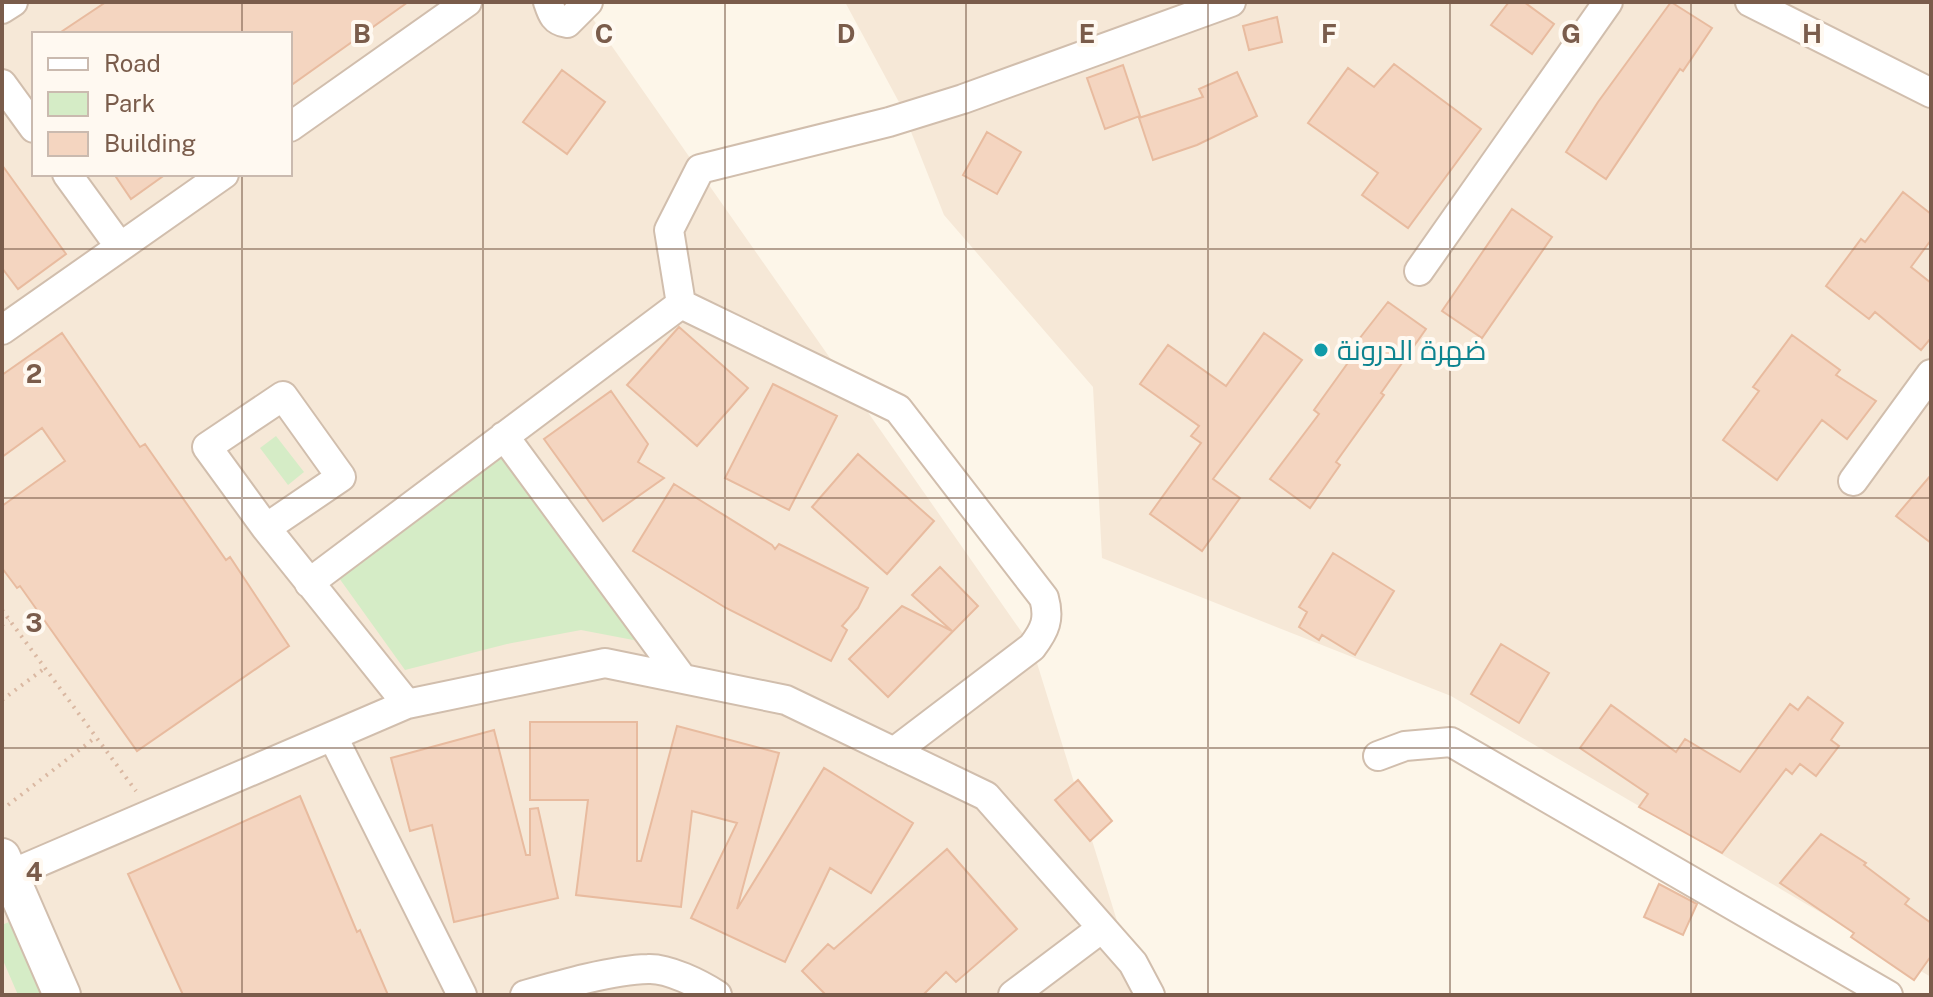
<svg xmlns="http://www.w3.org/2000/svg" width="1933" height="997" font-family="'Public Sans',Cairo,sans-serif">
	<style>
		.residential { fill: #f6e8d7; fill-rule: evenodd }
		.green { fill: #d5ecc6 }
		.building { fill: #f4d5c0; stroke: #e8bb9f; stroke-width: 2 }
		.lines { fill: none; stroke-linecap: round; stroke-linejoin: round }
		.minor-casing { stroke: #d1bead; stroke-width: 32 }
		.tertiary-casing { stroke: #d1bead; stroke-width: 40 }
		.path { stroke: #dab8a2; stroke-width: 4; stroke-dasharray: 2 6; stroke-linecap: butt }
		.minor { stroke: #fff; stroke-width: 28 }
		.tertiary { stroke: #fff; stroke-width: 36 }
		.grid { fill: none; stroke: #7a5c4b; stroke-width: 2; stroke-opacity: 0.55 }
		.culture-dot { fill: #0f9aa8; stroke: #fff9f1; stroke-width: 3 }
		.labels { text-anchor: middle; stroke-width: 8; stroke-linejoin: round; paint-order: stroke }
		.culture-label { font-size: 28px; fill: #0d838f; stroke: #fff9f1; text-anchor: start }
		.grid-label { font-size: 26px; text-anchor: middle; font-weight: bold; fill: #7a5c4b; stroke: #fff9f1; stroke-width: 8; stroke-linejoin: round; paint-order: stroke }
	</style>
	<rect width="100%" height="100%" fill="#fdf6e9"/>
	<path class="residential" d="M 2,2 L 581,2 L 1032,647 L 1140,995 L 2,995 ZM 34,34 L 290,34 L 290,174 L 34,174 Z
		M 845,2 L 1931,2 L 1931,977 L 1451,696 L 1102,558 L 1093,387 L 944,215 L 900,104 Z"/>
	<path class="green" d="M 276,436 L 304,472 L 288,485 L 260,448 Z
		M 489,448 L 508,458 L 649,643 L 581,630 L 507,644 L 405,670 L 329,564 Z
		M 9,922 L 41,995 L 18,995 L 2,958 L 2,925 Z"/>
	<path class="building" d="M 106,2 L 408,2 L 290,86 L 290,34 L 58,34 Z
		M 1509,2 L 1524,2 L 1554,24 L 1532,54 L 1491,25 Z
		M 1671,2 L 1712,28 L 1683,71 L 1680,69 L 1606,179 L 1566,152 L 1598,102 Z
		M 1277,17 L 1282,42 L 1249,50 L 1243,26 Z
		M 1394,64 L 1481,129 L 1408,228 L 1362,195 L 1378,173 L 1308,123 L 1348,68 L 1374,87 Z
		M 1123,65 L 1140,116 L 1105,129 L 1087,78 Z
		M 562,70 L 605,102 L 567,154 L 523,122 Z
		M 1237,72 L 1257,116 L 1197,145 L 1153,160 L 1139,118 L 1203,97 L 1199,89 Z
		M 987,132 L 1021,152 L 997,194 L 963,175 Z
		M 2,165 L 66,254 L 18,289 L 2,268 Z
		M 114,174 L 166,174 L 131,199 Z
		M 1903,192 L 1931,214 L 1931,240 L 1911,267 L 1931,283 L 1931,338 L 1921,350 L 1875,312 L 1869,319 L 1826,286 L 1861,239 L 1865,242 Z
		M 1512,209 L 1552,237 L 1482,338 L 1442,311 Z
		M 1388,302 L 1426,329 L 1381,393 L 1384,395 L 1336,462 L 1340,465 L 1310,508 L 1270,479 L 1319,414 L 1314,410 L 1360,346 L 1356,343 Z
		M 679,327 L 748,388 L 697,446 L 627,385 Z
		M 62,333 L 140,447 L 145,444 L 226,560 L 230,557 L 289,646 L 137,751 L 20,586 L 17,588 L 2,568 L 2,506 L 65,461 L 42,428 L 2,457 L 2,375 Z
		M 1264,333 L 1302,360 L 1213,479 L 1240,498 L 1202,551 L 1150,514 L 1201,443 L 1191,436 L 1199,426 L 1140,384 L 1168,345 L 1226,386 Z
		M 1792,335 L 1840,370 L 1836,375 L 1876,401 L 1847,439 L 1822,420 L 1777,480 L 1723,440 L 1759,391 L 1753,387 Z
		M 773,384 L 837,416 L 789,510 L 725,478 Z
		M 611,391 L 648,444 L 638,462 L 664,478 L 603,521 L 544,439 Z
		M 858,454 L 934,521 L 887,574 L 812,507 Z
		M 1931,475 L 1931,543 L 1896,516 Z
		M 674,484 L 772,545 L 775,549 L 779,544 L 868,588 L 858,608 L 842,626 L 847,630 L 831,661 L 726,608 L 633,551 Z
		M 1333,553 L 1394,591 L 1355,655 L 1322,635 L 1319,640 L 1299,627 L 1307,612 L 1299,607 Z
		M 940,567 L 978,606 L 888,697 L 849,659 L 902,606 L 952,631 L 912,595 Z
		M 1501,644 L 1549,673 L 1519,723 L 1471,694 Z
		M 1808,697 L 1843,723 L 1831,740 L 1839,746 L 1816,776 L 1800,764 L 1792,774 L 1786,769 L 1722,853 L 1639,807 L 1648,794 L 1580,748 L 1611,705 L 1676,752 L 1685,739 L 1740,772 L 1790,704 L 1798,710 Z
		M 530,722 L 637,722 L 637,861 L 641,861 L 677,726 L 779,753 L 737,909 L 824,768 L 913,823 L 871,893 L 830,868 L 785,962 L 691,918 L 737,823 L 692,811 L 681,907 L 576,895 L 588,800 L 530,800 Z
		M 494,730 L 526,855 L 530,855 L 530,809 L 538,808 L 558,898 L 454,922 L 432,825 L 410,831 L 391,758 Z
		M 1078,780 L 1112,821 L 1090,841 L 1055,800 Z
		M 300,796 L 357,932 L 360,930 L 388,995 L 183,995 L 128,874 Z
		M 1821,834 L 1866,863 L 1864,865 L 1909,899 L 1905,904 L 1931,923 L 1931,956 L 1914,980 L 1851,937 L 1854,933 L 1780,883 Z
		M 947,849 L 1017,929 L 956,982 L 946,972 L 923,995 L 826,995 L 802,971 L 828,944 L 834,949 Z
		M 1659,884 L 1697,904 L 1683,935 L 1644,917 Z"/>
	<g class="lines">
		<g class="minor-casing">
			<path id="minor" d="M 548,2 C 552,14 554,21 567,23 L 588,2
				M 1750,2 L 1931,93
				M 2,9 L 13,2
				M 2,84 L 34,128
				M 290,127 L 467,2
				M 67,174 L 120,247
				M 1419,271 L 1608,2
				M 2,330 L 224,174
				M 504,436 L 682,678
				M 1853,481 L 1931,374
				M 266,528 L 341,477 L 283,396 L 207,447 L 266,528 L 407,704
				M 309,583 L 681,304
				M 333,737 L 462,995
				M 894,752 L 1032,647 C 1045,630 1050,619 1044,598 L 898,409 L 681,304 L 669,230 L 700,169 L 889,122 L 963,99 L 1231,2
				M 1378,756 L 1405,746 L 1451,742 L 1888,995
				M 2,878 L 407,704 L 605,663 L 786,700 L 986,796 L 1133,963 L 1150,995
				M 525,995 C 560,985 612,970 648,969 C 668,968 700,984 717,995
				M 1013,995 L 1102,928"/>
		</g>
		<g class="tertiary-casing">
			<path id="tertiary" d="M 2,857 L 62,995"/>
		</g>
		<path class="path" d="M 2,610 L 136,791
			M 2,625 L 9,620
			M 2,700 L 45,668
			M 8,805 L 96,737"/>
		<use href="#minor" class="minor"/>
		<use href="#tertiary" class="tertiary"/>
	</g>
	<path class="grid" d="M 242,2 L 242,34M 483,2 L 483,995M 725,2 L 725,995M 966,2 L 966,995M 1208,2 L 1208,995M 1450,2 L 1450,995M 1691,2 L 1691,995M 242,174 L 242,995M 2,249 L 1931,249M 2,498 L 1931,498M 2,748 L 1931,748"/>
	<circle class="culture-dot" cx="1321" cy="350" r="8"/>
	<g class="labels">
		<g class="culture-label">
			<text x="1337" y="360">ضهرة الدرونة</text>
		</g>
	</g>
	<g class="grid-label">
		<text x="362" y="43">B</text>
		<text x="604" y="43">C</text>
		<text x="846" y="43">D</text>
		<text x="1087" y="43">E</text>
		<text x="1329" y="43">F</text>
		<text x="1571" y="43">G</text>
		<text x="1812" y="43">H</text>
		<text x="34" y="383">2</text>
		<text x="34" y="632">3</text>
		<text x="34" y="881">4</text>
	</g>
	<rect width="1933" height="997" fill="none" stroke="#7a5c4b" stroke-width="8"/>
	<rect x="32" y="32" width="260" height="144" fill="#fff9f1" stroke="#cabaaf" stroke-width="2"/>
	<rect x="48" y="58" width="40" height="12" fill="#ffffff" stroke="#cabaaf" stroke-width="2"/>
	<text x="104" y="72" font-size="24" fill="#7a5c4b">Road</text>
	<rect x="48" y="92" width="40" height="24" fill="#d5ecc6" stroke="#cabaaf" stroke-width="2"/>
	<text x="104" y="112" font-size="24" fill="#7a5c4b">Park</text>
	<rect x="48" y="132" width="40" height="24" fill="#f4d5c0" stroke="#cabaaf" stroke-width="2"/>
	<text x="104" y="152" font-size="24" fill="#7a5c4b">Building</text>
</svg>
